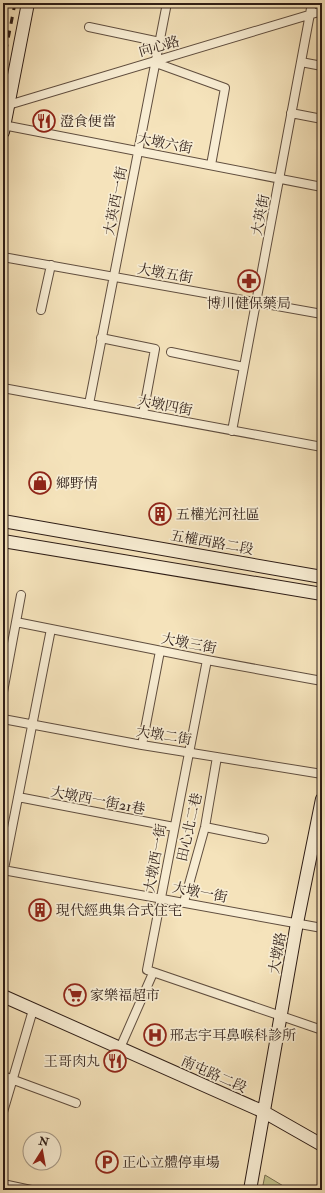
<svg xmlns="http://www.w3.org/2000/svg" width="325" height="1193" font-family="'IM FELL Double Pica','Noto Serif TC',serif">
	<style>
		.green { fill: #c3c18b; stroke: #786f50 }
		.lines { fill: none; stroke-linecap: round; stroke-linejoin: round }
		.street-casing { stroke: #604e3f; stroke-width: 10 }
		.secondary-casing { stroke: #2e1d16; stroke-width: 14 }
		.street { stroke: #f8edd3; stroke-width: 8 }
		.secondary { stroke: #f8edd3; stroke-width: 12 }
		.rail { stroke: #2e1d16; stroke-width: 3; stroke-dasharray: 7 7; stroke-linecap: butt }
		.labels { text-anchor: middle; stroke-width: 3.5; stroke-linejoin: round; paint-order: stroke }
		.street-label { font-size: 14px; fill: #2e1d16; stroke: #f8edd3 }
		.poi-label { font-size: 14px; fill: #2e1d16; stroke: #f8edd3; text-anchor: start }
	</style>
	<rect width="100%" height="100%" fill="#f5e3bb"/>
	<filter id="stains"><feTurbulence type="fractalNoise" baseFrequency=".005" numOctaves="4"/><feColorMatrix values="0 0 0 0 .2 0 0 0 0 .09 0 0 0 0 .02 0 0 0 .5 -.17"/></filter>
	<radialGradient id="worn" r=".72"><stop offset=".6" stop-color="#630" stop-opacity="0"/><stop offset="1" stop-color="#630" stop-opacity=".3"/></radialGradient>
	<path class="green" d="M 265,1175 L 290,1190 L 262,1190 Z"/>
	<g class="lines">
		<g class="street-casing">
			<path id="street" d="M 89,27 L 160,42
				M 301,62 L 322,66
				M 156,63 L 225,88 L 211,165
				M 5,106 L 322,11
				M 291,113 L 322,119
				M 3,125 L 322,187
				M 3,257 L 322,314
				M 41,310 L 51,265
				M 101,338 L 155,349 L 143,414
				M 171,352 L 244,367
				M 3,388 L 322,447
				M 89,404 L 167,3
				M 232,431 L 312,3
				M 16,622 L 207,660 L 322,681
				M 207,660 L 147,970 L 322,1030
				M 3,692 L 21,595
				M 3,719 L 142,745 L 322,774
				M 142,745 L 160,651
				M 18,797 L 174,827
				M 205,827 L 264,839
				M 3,870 L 322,928
				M 3,874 L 51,629
				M 184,902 L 205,827 L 217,757
				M 120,1048 L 153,973
				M 3,1076 L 76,1103
				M 3,1112 L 33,1010
				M 3,1184 L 31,1190"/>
		</g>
		<g class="secondary-casing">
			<path id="secondary" d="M 3,132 L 28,3
				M 3,521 L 322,577
				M 3,541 L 322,594
				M 3,996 L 264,1112 L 322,1145
				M 250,1190 L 297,923 L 322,799"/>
		</g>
		<use href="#street" class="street"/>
		<use href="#secondary" class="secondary"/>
		<path class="rail" d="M 3,7 L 4,3
			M 3,65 L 15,3"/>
	</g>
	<defs>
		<g id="restaurant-ring" transform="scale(1.15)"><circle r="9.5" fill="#f8edd3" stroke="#8f2418" stroke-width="1.5"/><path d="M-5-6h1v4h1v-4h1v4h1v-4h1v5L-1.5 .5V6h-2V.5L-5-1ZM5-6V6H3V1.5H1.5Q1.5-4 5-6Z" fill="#8f2418"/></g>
		<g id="pharmacy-ring" transform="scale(1.15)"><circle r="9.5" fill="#f8edd3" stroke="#8f2418" stroke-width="1.5"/><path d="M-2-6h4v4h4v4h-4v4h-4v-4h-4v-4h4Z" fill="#8f2418"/></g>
		<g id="shop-ring" transform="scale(1.15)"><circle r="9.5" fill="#f8edd3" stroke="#8f2418" stroke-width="1.5"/><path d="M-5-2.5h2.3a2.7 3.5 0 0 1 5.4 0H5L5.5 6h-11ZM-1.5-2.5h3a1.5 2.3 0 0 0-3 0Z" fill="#8f2418"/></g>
		<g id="building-ring" transform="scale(1.15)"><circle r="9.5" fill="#f8edd3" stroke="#8f2418" stroke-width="1.5"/><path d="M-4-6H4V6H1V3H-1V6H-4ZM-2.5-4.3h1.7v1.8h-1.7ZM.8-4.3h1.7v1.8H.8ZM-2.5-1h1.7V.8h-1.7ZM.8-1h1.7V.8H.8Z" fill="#8f2418"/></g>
		<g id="supermarket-ring" transform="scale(1.15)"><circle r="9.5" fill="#f8edd3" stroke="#8f2418" stroke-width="1.5"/><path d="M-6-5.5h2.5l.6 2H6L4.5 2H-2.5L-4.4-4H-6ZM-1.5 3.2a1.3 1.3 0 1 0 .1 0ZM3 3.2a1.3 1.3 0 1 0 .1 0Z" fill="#8f2418"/></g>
		<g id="hospital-ring" transform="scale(1.15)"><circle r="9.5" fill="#f8edd3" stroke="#8f2418" stroke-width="1.5"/><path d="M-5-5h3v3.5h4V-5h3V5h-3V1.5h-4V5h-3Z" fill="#8f2418"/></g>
		<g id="parking-ring" transform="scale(1.15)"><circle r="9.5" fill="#f8edd3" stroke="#8f2418" stroke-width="1.5"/><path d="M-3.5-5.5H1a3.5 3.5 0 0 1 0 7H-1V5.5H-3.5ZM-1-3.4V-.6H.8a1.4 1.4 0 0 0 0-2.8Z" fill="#8f2418"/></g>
	</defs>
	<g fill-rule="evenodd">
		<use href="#restaurant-ring" x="44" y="121"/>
		<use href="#pharmacy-ring" x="249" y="281"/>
		<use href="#shop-ring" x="40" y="483"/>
		<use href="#building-ring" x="160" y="514"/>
		<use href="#building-ring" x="40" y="910"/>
		<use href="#supermarket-ring" x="75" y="995"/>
		<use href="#hospital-ring" x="155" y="1035"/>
		<use href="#restaurant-ring" x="115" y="1061"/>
		<use href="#parking-ring" x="107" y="1162"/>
	</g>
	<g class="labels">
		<g class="street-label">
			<text transform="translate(159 46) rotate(-16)" y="5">向心路</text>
			<text transform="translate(165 143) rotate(11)" y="5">大墩六街</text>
			<text transform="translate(115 201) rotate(-79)" y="5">大英西一街</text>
			<text transform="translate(260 215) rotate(-79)" y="5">大英街</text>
			<text transform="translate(165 273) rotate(10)" y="5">大墩五街</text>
			<text transform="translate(165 405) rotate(11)" y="5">大墩四街</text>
			<text transform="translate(212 542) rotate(10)" y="5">五權西路二段</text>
			<text transform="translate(189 643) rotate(11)" y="5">大墩三街</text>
			<text transform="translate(164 735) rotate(9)" y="5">大墩二街</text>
			<text transform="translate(98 800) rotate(11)" y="5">大墩西一街21巷</text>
			<text transform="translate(189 827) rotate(-77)" y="5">田心北二巷</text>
			<text transform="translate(155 858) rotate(-80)" y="5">大墩西一街</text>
			<text transform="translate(200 892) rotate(11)" y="5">大墩一街</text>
			<text transform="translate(277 953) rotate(-80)" y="5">大墩路</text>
			<text transform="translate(214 1074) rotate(24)" y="5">南屯路二段</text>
		</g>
		<g class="poi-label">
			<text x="60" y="126">澄食便當</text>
			<text x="249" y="308" text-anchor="middle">博川健保藥局</text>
			<text x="56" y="488">鄉野情</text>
			<text x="176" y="519">五權光河社區</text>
			<text x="56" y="915">現代經典集合式住宅</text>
			<text x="90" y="1000">家樂福超市</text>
			<text x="170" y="1040">邢志宇耳鼻喉科診所</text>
			<text x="100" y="1066" text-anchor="end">王哥肉丸</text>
			<text x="122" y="1167">正心立體停車場</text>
		</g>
	</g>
	<rect width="325" height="1193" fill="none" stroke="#f5e3bb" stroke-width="16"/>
	<rect x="4" y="4" width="317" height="1185" fill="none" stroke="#2e1d16" stroke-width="2"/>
	<rect x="8" y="8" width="309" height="1177" fill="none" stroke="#2e1d16"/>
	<g transform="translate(42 1151) rotate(11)"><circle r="19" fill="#f8edd3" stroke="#a79a87"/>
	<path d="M0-3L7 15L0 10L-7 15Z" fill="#8f2418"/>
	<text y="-6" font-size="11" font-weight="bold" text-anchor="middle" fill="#2e1d16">N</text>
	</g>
	<rect width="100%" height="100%" filter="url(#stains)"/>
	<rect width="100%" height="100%" fill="url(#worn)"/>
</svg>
